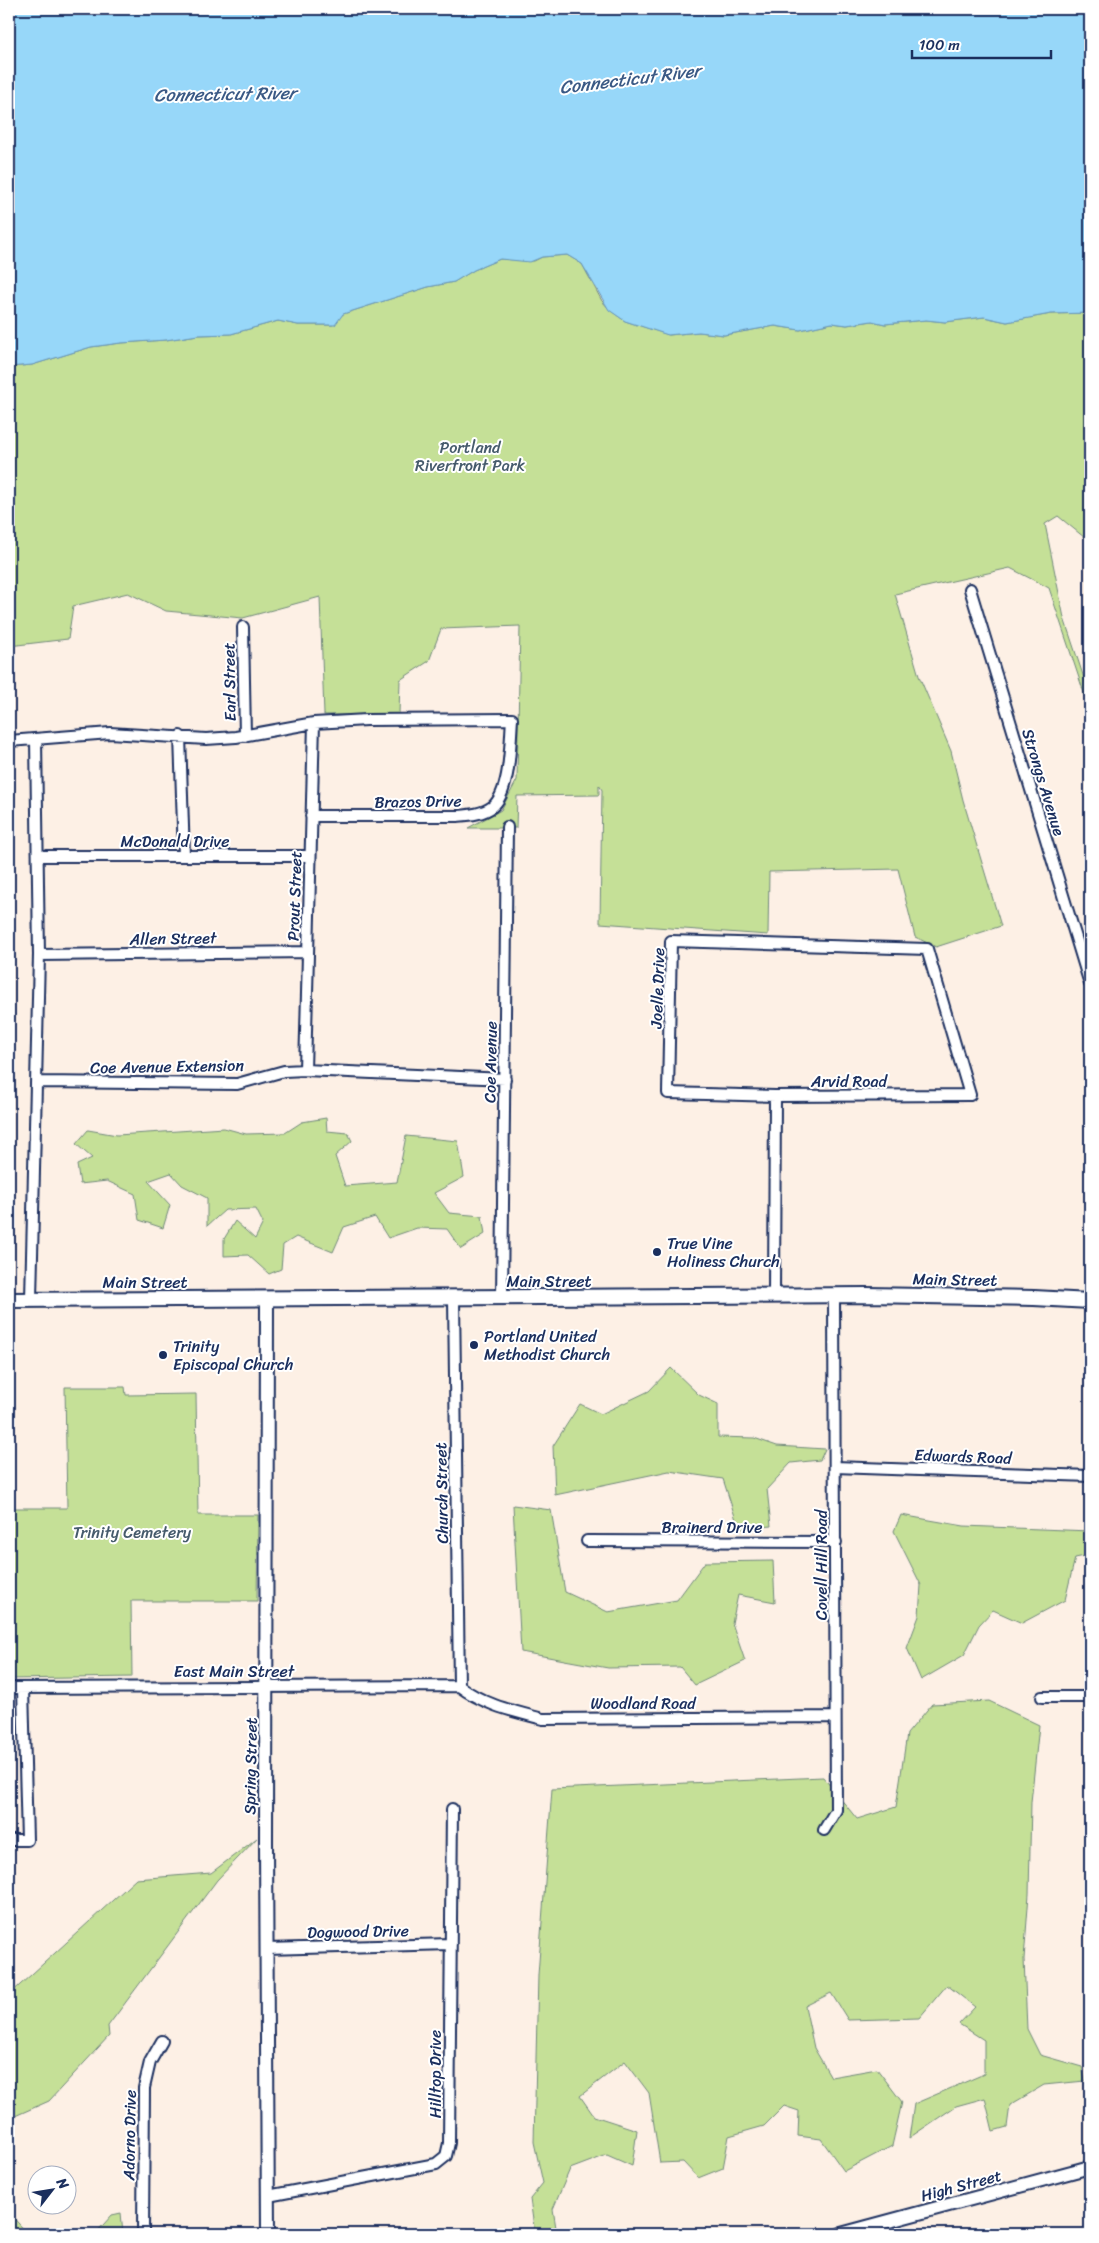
<svg xmlns="http://www.w3.org/2000/svg" width="1099" height="2243" font-family="Sriracha,sans-serif">
	<style>
		.green { fill: #c5e097; stroke: #70887a }
		.water { fill: #97d7f9; stroke: #6594bb }
		.lines { fill: none; stroke-linecap: round; stroke-linejoin: round }
		.minor-casing { stroke: #1b2f5e; stroke-width: 14 }
		.tertiary-casing { stroke: #1b2f5e; stroke-width: 16 }
		.secondary-casing { stroke: #1b2f5e; stroke-width: 18 }
		.minor { stroke: #fff; stroke-width: 10 }
		.tertiary { stroke: #fff; stroke-width: 12 }
		.secondary { stroke: #fff; stroke-width: 14 }
		.poi-dot { fill: #1b2f5e; stroke: #fff; stroke-width: 2 }
		.labels { text-anchor: middle; stroke-width: 4; stroke-linejoin: round; paint-order: stroke }
		.park-label { font-size: 16px; fill: #465b6c; stroke: #fff }
		.street-label { font-size: 16px; fill: #1b2f5e; stroke: #fff }
		.poi-label { font-size: 16px; fill: #1b2f5e; stroke: #fff; text-anchor: start }
		.water-label { font-size: 18px; font-style: italic; fill: #3a5985; stroke: #fff }
	</style>
	<rect width="100%" height="100%" fill="#fdf0e5"/>
	<filter id="ink" filterUnits="userSpaceOnUse"><feTurbulence type="fractalNoise" baseFrequency=".02" numOctaves="2"/><feDisplacementMap in="SourceGraphic" scale="10" xChannelSelector="R" yChannelSelector="G"/><feConvolveMatrix kernelMatrix="1 2 1 2 8 2 1 2 1" color-interpolation-filters="sRGB"/></filter>
	<g filter="url(#ink)">
		<path class="green" d="M 567,255 L 582,264 L 602,301 L 611,311 L 625,321 L 669,335 L 699,332 L 724,335 L 775,326 L 800,330 L 832,323 L 847,325 L 872,321 L 885,324 L 926,320 L 945,322 L 984,317 L 1007,322 L 1051,314 L 1090,313 L 1090,542 L 1058,516 L 1045,524 L 1064,618 L 1090,696 L 1090,711 L 1049,588 L 1010,568 L 895,594 L 919,676 L 951,751 L 963,800 L 1001,926 L 936,947 L 915,937 L 898,869 L 769,872 L 768,935 L 600,923 L 602,790 L 599,785 L 599,795 L 517,796 L 516,828 L 468,828 L 501,810 L 517,780 L 520,626 L 441,629 L 429,661 L 400,680 L 399,714 L 324,715 L 320,597 L 243,618 L 166,611 L 128,593 L 73,606 L 68,639 L 9,646 L 9,367 L 32,365 L 91,347 L 121,343 L 166,340 L 198,335 L 231,334 L 278,321 L 298,325 L 333,325 L 343,314 L 428,287 L 454,282 L 474,270 L 500,259 L 534,261 L 542,257 Z
			M 326,1118 L 327,1131 L 348,1133 L 352,1141 L 335,1156 L 345,1186 L 397,1182 L 406,1136 L 458,1141 L 464,1177 L 434,1193 L 449,1213 L 482,1216 L 485,1234 L 461,1249 L 447,1229 L 417,1228 L 388,1238 L 375,1217 L 344,1227 L 333,1252 L 296,1237 L 283,1245 L 281,1269 L 269,1274 L 248,1255 L 224,1256 L 224,1239 L 235,1221 L 255,1239 L 263,1223 L 256,1209 L 225,1210 L 207,1226 L 207,1198 L 182,1185 L 171,1173 L 148,1181 L 170,1205 L 163,1228 L 139,1220 L 135,1194 L 107,1181 L 80,1184 L 77,1165 L 92,1158 L 76,1144 L 88,1130 L 117,1135 L 224,1128 L 246,1134 L 285,1133 L 302,1122 Z
			M 671,1368 L 699,1395 L 718,1404 L 718,1437 L 754,1438 L 777,1446 L 825,1449 L 820,1460 L 791,1463 L 767,1489 L 771,1526 L 739,1529 L 723,1479 L 669,1471 L 555,1495 L 553,1446 L 580,1404 L 601,1414 L 649,1391 Z
			M 65,1387 L 125,1387 L 126,1395 L 196,1394 L 198,1515 L 258,1515 L 257,1601 L 131,1601 L 132,1677 L 9,1679 L 9,1508 L 67,1508 Z
			M 513,1505 L 551,1510 L 565,1592 L 608,1612 L 677,1600 L 705,1562 L 773,1561 L 775,1602 L 738,1595 L 732,1623 L 745,1661 L 695,1685 L 680,1667 L 608,1668 L 521,1652 Z
			M 901,1515 L 964,1526 L 1090,1531 L 1090,1555 L 1075,1558 L 1065,1600 L 1022,1623 L 993,1610 L 979,1625 L 964,1655 L 921,1680 L 907,1648 L 919,1616 L 921,1585 L 894,1531 Z
			M 989,1701 L 1039,1725 L 1031,1802 L 1029,1894 L 1024,1959 L 1027,2029 L 1040,2055 L 1082,2067 L 1085,2081 L 1044,2085 L 1010,2105 L 1007,2127 L 993,2131 L 985,2098 L 956,2106 L 909,2138 L 914,2104 L 984,2074 L 984,2040 L 959,2024 L 975,2007 L 947,1985 L 919,2018 L 848,2020 L 831,1993 L 805,2006 L 814,2048 L 831,2077 L 877,2069 L 902,2102 L 892,2146 L 844,2171 L 821,2139 L 798,2136 L 799,2111 L 784,2106 L 764,2126 L 729,2136 L 723,2168 L 698,2178 L 683,2162 L 660,2163 L 649,2093 L 625,2061 L 580,2096 L 594,2116 L 637,2130 L 632,2166 L 607,2155 L 570,2169 L 553,2209 L 557,2234 L 535,2234 L 530,2199 L 543,2183 L 534,2142 L 538,1975 L 552,1789 L 823,1777 L 857,1819 L 896,1807 L 907,1734 L 932,1704 Z
			M 257,1838 L 217,1880 L 108,2026 L 109,2036 L 49,2101 L 15,2116 L 9,2137 L 9,1995 L 136,1879 L 211,1873 Z
			M 9,2213 L 28,2234 L 9,2234 Z
			M 121,2213 L 123,2234 L 95,2234 L 112,2215 Z"/>
		<path class="water" d="M 9,9 L 1090,9 L 1090,313 L 1051,314 L 1007,322 L 984,317 L 945,322 L 926,320 L 885,324 L 872,321 L 847,325 L 832,323 L 800,330 L 775,326 L 724,335 L 699,332 L 668,335 L 625,321 L 609,310 L 582,264 L 567,255 L 542,257 L 530,262 L 500,259 L 474,270 L 454,282 L 428,287 L 343,314 L 335,325 L 298,325 L 278,321 L 231,334 L 198,335 L 166,340 L 121,343 L 91,347 L 32,365 L 9,367 Z"/>
		<g class="lines">
			<g class="minor-casing">
				<path id="minor" d="M 970,589 L 1090,984
					M 243,627 L 245,736
					M 180,736 L 184,856
					M 9,741 L 110,733 L 206,739 L 236,737 L 314,723 L 367,720 L 512,719 C 510,742 511,792 492,807 C 483,814 469,815 458,816 L 311,816
					M 39,856 L 310,856
					M 671,941 L 927,949 L 970,1095 L 775,1096 L 668,1093 Z
					M 39,955 L 308,952
					M 305,1070 L 314,723
					M 37,1082 L 237,1084 L 284,1071 L 305,1070 L 505,1079
					M 774,1296 L 775,1096
					M 502,1298 L 507,827
					M 31,1299 L 39,955 L 36,740
					M 454,1299 L 459,1686
					M 835,1467 L 1090,1476
					M 587,1541 L 836,1542
					M 459,1686 C 484,1705 513,1711 543,1719 L 835,1717
					M 9,1688 L 459,1686
					M 1042,1697 L 1090,1697
					M 824,1830 L 836,1810 L 834,1296
					M 9,1840 L 27,1840 L 23,1688
					M 266,1949 L 451,1944
					M 268,2196 L 436,2164 L 446,2156 L 449,2143 L 452,1809
					M 143,2234 L 144,2088 L 150,2062 L 162,2041"/>
			</g>
			<g class="tertiary-casing">
				<path id="tertiary" d="M 267,1299 L 266,1842 L 268,2234
					M 841,2234 L 1090,2167"/>
			</g>
			<g class="secondary-casing">
				<path id="secondary" d="M 9,1300 L 867,1295 L 1034,1298 L 1090,1301"/>
			</g>
			<use href="#minor" class="minor"/>
			<use href="#tertiary" class="tertiary"/>
			<use href="#secondary" class="secondary"/>
		</g>
	</g>
	<g class="poi-dot">
		<circle cx="657" cy="1252" r="5"/>
		<circle cx="474" cy="1345" r="5"/>
		<circle cx="163" cy="1355" r="5"/>
	</g>
	<g class="labels">
		<g class="park-label">
			<text x="470" y="453">Portland<tspan x="470" dy="18">Riverfront Park</tspan></text>
			<text x="132" y="1538">Trinity Cemetery</text>
		</g>
		<g class="street-label">
			<text transform="translate(229 682) rotate(-91)" y="6">Earl Street</text>
			<text transform="translate(1044 782) rotate(73)" y="6">Strongs Avenue</text>
			<text transform="translate(418 801) rotate(-1)" y="6">Brazos Drive</text>
			<text x="175" y="847">McDonald Drive</text>
			<text transform="translate(294 896) rotate(-88)" y="6">Prout Street</text>
			<text transform="translate(173 938) rotate(-1)" y="6">Allen Street</text>
			<text transform="translate(657 988) rotate(-88)" y="6">Joelle Drive</text>
			<text transform="translate(490 1062) rotate(-89)" y="6">Coe Avenue</text>
			<text transform="translate(167 1066) rotate(-1)" y="6">Coe Avenue Extension</text>
			<text x="849" y="1087">Arvid Road</text>
			<text transform="translate(955 1279) rotate(1)" y="6">Main Street</text>
			<text x="549" y="1287">Main Street</text>
			<text x="145" y="1288">Main Street</text>
			<text transform="translate(963 1456) rotate(2)" y="6">Edwards Road</text>
			<text transform="translate(441 1493) rotate(-91)" y="6">Church Street</text>
			<text x="712" y="1533">Brainerd Drive</text>
			<text transform="translate(821 1565) rotate(-90)" y="6">Covell Hill Road</text>
			<text x="234" y="1677">East Main Street</text>
			<text x="643" y="1709">Woodland Road</text>
			<text transform="translate(250 1766) rotate(-89)" y="6">Spring Street</text>
			<text transform="translate(358 1931) rotate(-1)" y="6">Dogwood Drive</text>
			<text transform="translate(435 2074) rotate(-90)" y="6">Hilltop Drive</text>
			<text transform="translate(129 2135) rotate(-89)" y="6">Adorno Drive</text>
			<text transform="translate(961 2185) rotate(-15)" y="6">High Street</text>
		</g>
		<g class="poi-label">
			<text x="667" y="1249">True Vine<tspan x="667" dy="18">Holiness Church</tspan></text>
			<text x="484" y="1342">Portland United<tspan x="484" dy="18">Methodist Church</tspan></text>
			<text x="173" y="1352">Trinity<tspan x="173" dy="18">Episcopal Church</tspan></text>
		</g>
		<g class="water-label">
			<text transform="translate(630 79) rotate(-7)" y="6">Connecticut River</text>
			<text transform="translate(225 94) rotate(-1)" y="6">Connecticut River</text>
		</g>
	</g>
	<rect width="1099" height="2243" fill="none" stroke="#fff" stroke-width="30"/>
	<rect x="15" y="15" width="1069" height="2213" fill="none" stroke="#1b2f5e" stroke-width="2" filter="url(#ink)"/>
	<g transform="translate(52 2190) rotate(59)"><circle r="24" fill="#ffffff" stroke="#a4acbf"/>
	<path d="M0-4L9 19L0 12L-9 19Z" fill="#1b2f5e"/>
	<text y="-8" font-size="14" font-weight="bold" text-anchor="middle" fill="#1b2f5e">N</text>
	</g>
	<path d="M912 50v8h139v-8" fill="none" stroke="#1b2f5e" stroke-width="2.5"/>
	<text x="919" y="50" font-size="15" fill="#1b2f5e" stroke="#ffffff" stroke-width="4" paint-order="stroke">100 m</text>
</svg>
